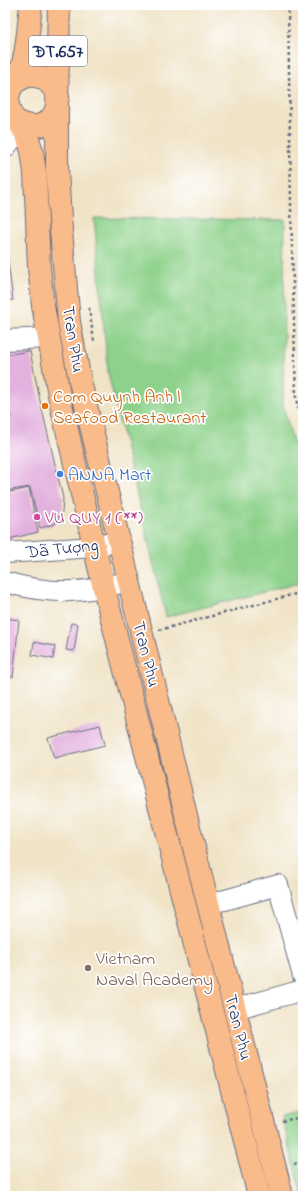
<svg xmlns="http://www.w3.org/2000/svg" width="308" height="1201" font-family="'Indie Flower',sans-serif">
	<style>
		.green { fill: #8dd18a; stroke: #548074 }
		.building { fill: #e3b1de }
		.lines { fill: none; stroke-linecap: round; stroke-linejoin: round }
		.minor-casing { stroke: #666e82; stroke-width: 22 }
		.major-casing { stroke: #666e82; stroke-width: 24 }
		.path { stroke: #666e82; stroke-width: 2.5; stroke-dasharray: 3 3; stroke-linecap: butt }
		.minor { stroke: #fff; stroke-width: 20 }
		.major { stroke: #fabb8b; stroke-width: 22 }
		.food-dot { fill: #e8710a; stroke: #fff; stroke-width: 1.5 }
		.shop-dot { fill: #3f7fe0; stroke: #fff; stroke-width: 1.5 }
		.hotel-dot { fill: #d1479c; stroke: #fff; stroke-width: 1.5 }
		.education-dot { fill: #8d6e63; stroke: #fff; stroke-width: 1.5 }
		.labels { text-anchor: middle; stroke-width: 3.5; stroke-linejoin: round; paint-order: stroke }
		.shield { fill: #fff; stroke: #5f6d8e; stroke-width: 1 }
		.shield-label { font-size: 17px; font-weight: bold; fill: #1b2f5e }
		.street-label { font-size: 18px; fill: #1b2f5e; stroke: #fff }
		.food-label { font-size: 18px; fill: #c56008; stroke: #fff; text-anchor: start }
		.shop-label { font-size: 18px; fill: #366cbe; stroke: #fff; text-anchor: start }
		.hotel-label { font-size: 18px; fill: #b23c85; stroke: #fff; text-anchor: start }
		.education-label { font-size: 18px; fill: #785e54; stroke: #fff; text-anchor: start }
	</style>
	<rect width="100%" height="100%" fill="#fff"/>
	<filter id="ink" filterUnits="userSpaceOnUse"><feTurbulence type="fractalNoise" baseFrequency=".025" numOctaves="2"/><feDisplacementMap in="SourceGraphic" scale="8" xChannelSelector="R" yChannelSelector="G"/><feConvolveMatrix kernelMatrix="1 2 1 2 8 2 1 2 1" color-interpolation-filters="sRGB"/></filter>
	<filter id="wash" filterUnits="userSpaceOnUse"><feTurbulence type="fractalNoise" baseFrequency=".012" numOctaves="4" result="noise"/><feDisplacementMap in="SourceGraphic" scale="16" xChannelSelector="R" yChannelSelector="G"/><feGaussianBlur stdDeviation="0.9" result="paint"/><feColorMatrix in="noise" values="0 0 0 0 0 0 0 0 0 0 0 0 0 0 0 0 0 1.4 0 .05"/><feComposite in="paint" operator="in"/></filter>
	<g filter="url(#wash)">
		<rect width="100%" height="100%" fill="#f0e3c6"/>
		<path class="green" d="M 94,218 L 285,220 L 283,404 L 303,481 L 303,582 L 166,617 L 108,373 Z
			M 303,1112 L 303,1196 L 302,1196 L 282,1117 Z"/>
		<g id="blocks">
			<path class="building" d="M 5,238 L 13,300 L 5,301 Z
				M 30,351 L 40,401 L 63,498 L 62,512 L 55,524 L 40,528 L 30,487 L 5,491 L 5,460 L 7,460 L 5,452 L 5,419 L 11,417 L 5,394 L 5,355 Z
				M 29,488 L 38,532 L 5,540 L 5,493 Z
				M 5,618 L 19,620 L 13,677 L 5,676 Z
				M 71,623 L 78,624 L 74,651 L 66,650 Z
				M 34,642 L 55,646 L 53,659 L 32,655 Z
				M 100,725 L 105,745 L 54,758 L 48,738 Z
				M 303,865 L 303,876 L 300,866 Z"/>
		</g>
	</g>
	<g filter="url(#ink)">
		<use href="#blocks" fill-opacity="0" stroke="#666e82" stroke-width="1"/>
		<g class="lines">
			<g class="minor-casing">
				<path id="minor" d="M 5,148 L 13,138
					M 5,340 L 48,338
					M 5,553 L 94,547 L 119,541
					M 5,582 C 51,595 83,594 129,581
					M 208,903 L 225,900 L 278,885 L 303,976
					M 235,1009 L 303,990"/>
			</g>
			<g class="major-casing">
				<path id="major" d="M 31,5 C 29,21 28,38 25,54 C 24,59 23,64 21,69 C 14,84 2,96 11,114 C 13,118 17,122 22,124 C 29,126 36,128 43,124 C 51,121 55,114 57,106 L 59,5
					M 8,86 C 14,84 19,79 25,77 C 41,72 53,84 58,97
					M 57,106 L 57,170 L 60,219 L 69,322 L 80,381 L 196,856 L 282,1196
					M 19,122 L 27,136 L 32,151 L 35,173 L 39,267 L 43,306 L 60,400 L 104,588 L 259,1196"/>
			</g>
			<path class="path" d="M 288,5 L 291,207 L 296,399 L 303,425
				M 89,308 L 94,341
				M 159,630 L 303,592
				M 282,1121 L 303,1117
				M 294,1164 L 303,1162"/>
			<use href="#minor" class="minor"/>
			<use href="#major" class="major"/>
		</g>
	</g>
	<circle class="food-dot" cx="45" cy="406" r="4"/>
	<circle class="shop-dot" cx="60" cy="474" r="4"/>
	<circle class="hotel-dot" cx="37" cy="517" r="4"/>
	<circle class="education-dot" cx="88" cy="968" r="4"/>
	<g class="labels">
		<rect class="shield" x="29" y="36" width="58" height="30" rx="3"/>
		<g class="shield-label">
			<text x="58" y="57">ĐT.657</text>
		</g>
		<g class="street-label">
			<text transform="translate(74 339) rotate(81)" y="6">Tran Phu</text>
			<text transform="translate(62 548) rotate(-6)" y="6">Dã Tượng</text>
			<text transform="translate(147 654) rotate(76)" y="6">Tran Phu</text>
			<text transform="translate(239 1027) rotate(76)" y="6">Tran Phu</text>
		</g>
		<g class="food-label">
			<text x="53" y="402">Com Quynh Anh |<tspan x="53" dy="21">Seafood Restaurant</tspan></text>
		</g>
		<g class="shop-label">
			<text x="68" y="480">ANNA Mart</text>
		</g>
		<g class="hotel-label">
			<text x="45" y="523">VU QUY 1 (**)</text>
		</g>
		<g class="education-label">
			<text x="96" y="964">Vietnam<tspan x="96" dy="21">Naval Academy</tspan></text>
		</g>
	</g>
	<rect width="308" height="1201" fill="none" stroke="#fff" stroke-width="20"/>
</svg>
